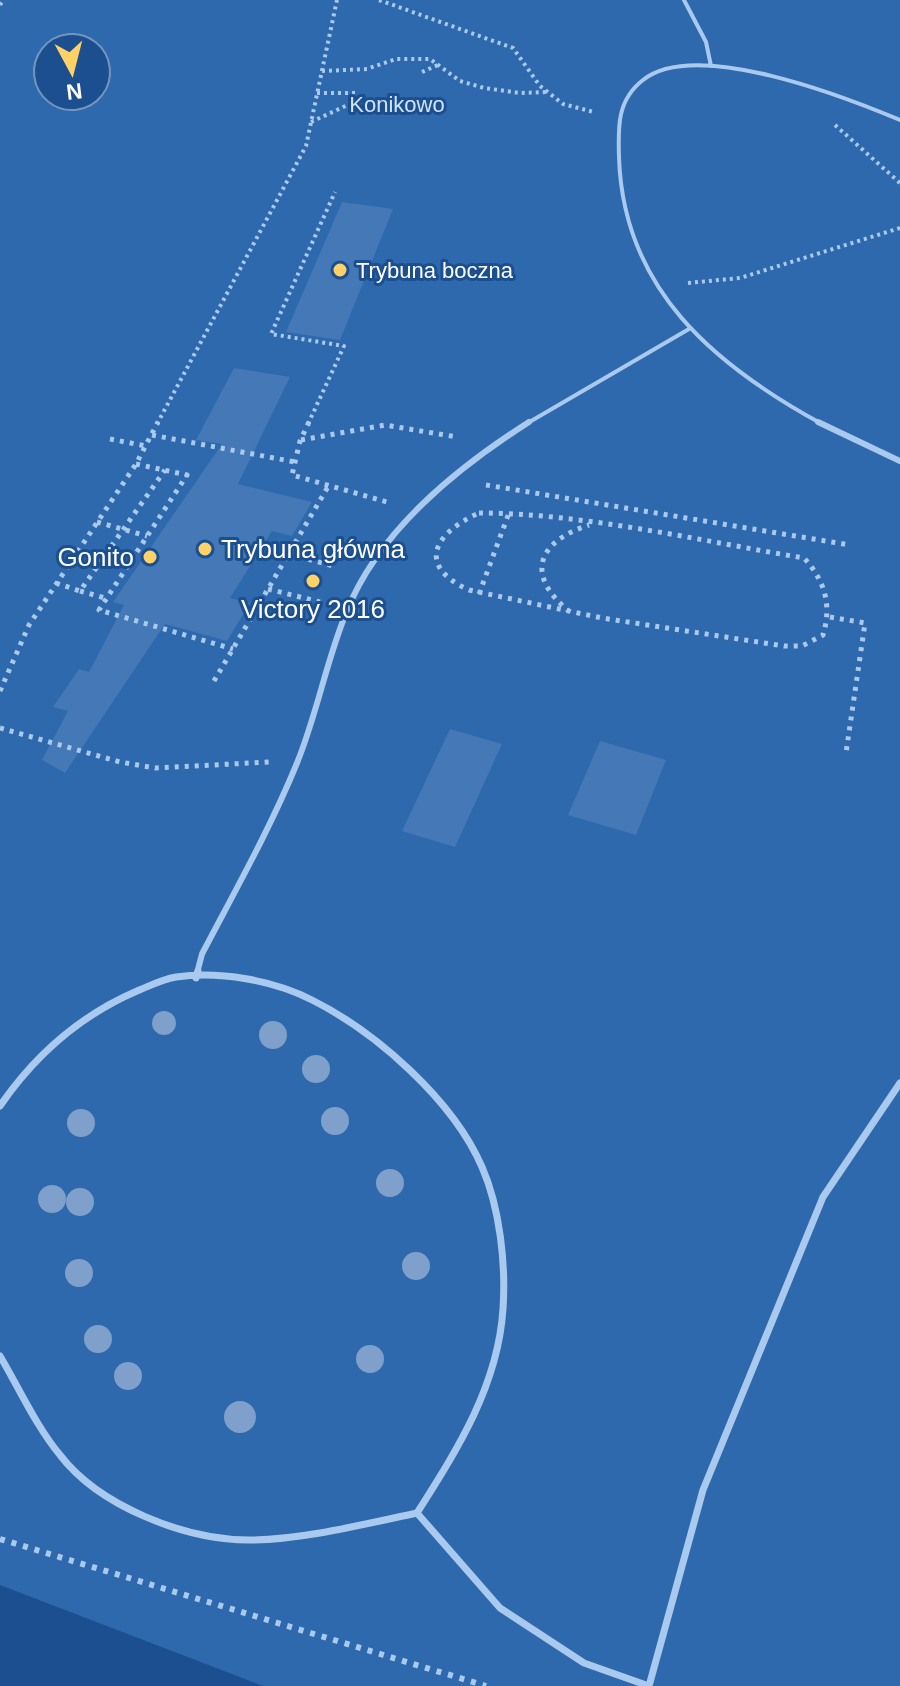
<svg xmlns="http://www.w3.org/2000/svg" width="900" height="1686" font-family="Helvetica,sans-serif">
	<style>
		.green { fill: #2e69ad; fill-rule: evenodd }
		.building { fill: #4478b7 }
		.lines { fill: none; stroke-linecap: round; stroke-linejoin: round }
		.path-far2 { stroke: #a9c9ee; stroke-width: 4; stroke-dasharray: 3 4; stroke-linecap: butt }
		.path-far1 { stroke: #a9c9ee; stroke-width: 5; stroke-dasharray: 4 6; stroke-linecap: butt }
		.path { stroke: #a9c9ee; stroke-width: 6; stroke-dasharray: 5 7; stroke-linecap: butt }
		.service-far2 { stroke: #a9c9ee; stroke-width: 4 }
		.service-far1 { stroke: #a9c9ee; stroke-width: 6 }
		.service { stroke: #a9c9ee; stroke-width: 7 }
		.tree { fill: #7ea0ca }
		.poi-dot { fill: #ffd166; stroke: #1b4f8f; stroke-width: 3 }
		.labels { text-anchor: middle; stroke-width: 6; stroke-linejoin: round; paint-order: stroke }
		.far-park-label { font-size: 22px; fill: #cfe3fa; stroke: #1b4f8f }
		.far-poi-label { font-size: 22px; fill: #fff; stroke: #1b4f8f; text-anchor: start }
		.poi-label { font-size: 26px; fill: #fff; stroke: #1b4f8f; text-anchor: start }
	</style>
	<rect width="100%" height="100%" fill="#1b4f8f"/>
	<path class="green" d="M 0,0 L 900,0 L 900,1686 L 263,1686 L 0,1585 ZM 48,48 L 96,48 L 96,96 L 48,96 Z"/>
	<path class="building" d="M 342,202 L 393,209 L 340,340 L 286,332 Z
		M 234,368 L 290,377 L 238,484 L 312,502 L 292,536 L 272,531 L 230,598 L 250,603 L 227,641 L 165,624 L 65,773 L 42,760 L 68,711 L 53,707 L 79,669 L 89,672 L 124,605 L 113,602 L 222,444 L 196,440 Z
		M 450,729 L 502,744 L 455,847 L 402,831 Z
		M 600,741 L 666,760 L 636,835 L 568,815 Z"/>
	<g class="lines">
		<path class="path-far2" d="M 379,0 L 513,48 L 540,86 L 563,104 L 594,112
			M 0,5 L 3,0
			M 322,71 L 367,69 L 396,59 L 430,59 L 460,81 L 484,88 L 520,93 L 547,92
			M 422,72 L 438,65
			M 317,93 L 356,93
			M 311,122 L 354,102
			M 835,125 L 900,183
			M 688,283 L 740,278 L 900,228
			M 157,424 L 306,146 L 337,0
			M 308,424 L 344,346 L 271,334 L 335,192"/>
		<path class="path-far1" d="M 309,422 L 300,441 L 292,475 L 387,502
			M 152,435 L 295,462
			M 110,439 L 146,446
			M 301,440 L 385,425 L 457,437
			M 136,464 L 187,475 L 99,610 L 233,649
			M 486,485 L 850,545
			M 479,513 C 582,513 701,541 804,558 C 825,581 832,605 823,635 L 802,646 L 784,646 L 602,618 L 469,590 C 414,565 436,532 479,513 Z
			M 97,522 L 147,536
			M 289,554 L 337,567
			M 56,583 L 80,591 L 165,470
			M 268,589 L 320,602
			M 80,591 L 105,598
			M 479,594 L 509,513
			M 570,612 C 525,576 536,542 589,525
			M 830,617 L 865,623 L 846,753
			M 214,681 L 329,485
			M 0,691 L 29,625 L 136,464 L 158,422
			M 0,728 L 120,762 L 155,768 L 270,762"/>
		<path class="path" d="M 0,1539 L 486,1686"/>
		<path class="service-far2" d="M 684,0 L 706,42 L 711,66
			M 526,424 L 689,329
			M 822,424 C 714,365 623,289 619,157 C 618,127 617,100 643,80 C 695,38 845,97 900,120"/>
		<path class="service-far1" d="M 818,422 L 900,461
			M 197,973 L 202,954 C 235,891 270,829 297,763 C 317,714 326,662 346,613 C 378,531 457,468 529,422"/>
		<path class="service" d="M 196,978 L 198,971
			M 0,1106 C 35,1055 79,1016 137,991 C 149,986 163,979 176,977 C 220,971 273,980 312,1000 C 376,1032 453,1100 482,1167 C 500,1208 506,1265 503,1309 C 498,1386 457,1450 417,1513 C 365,1524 301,1540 249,1540 C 185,1540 99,1506 60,1455 C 36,1426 19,1388 0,1356
			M 417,1513 L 500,1608 L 584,1663 L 649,1686
			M 649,1686 L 703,1490 L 823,1197 L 900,1083"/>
	</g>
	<g class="tree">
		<circle cx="164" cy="1023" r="12"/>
		<circle cx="273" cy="1035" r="14"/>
		<circle cx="316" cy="1069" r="14"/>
		<circle cx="335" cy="1121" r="14"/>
		<circle cx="81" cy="1123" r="14"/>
		<circle cx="390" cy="1183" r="14"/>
		<circle cx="52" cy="1199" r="14"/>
		<circle cx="80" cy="1202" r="14"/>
		<circle cx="416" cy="1266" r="14"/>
		<circle cx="79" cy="1273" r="14"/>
		<circle cx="98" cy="1339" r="14"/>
		<circle cx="370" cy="1359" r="14"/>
		<circle cx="128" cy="1376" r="14"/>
		<circle cx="240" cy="1417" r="16"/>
	</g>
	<g class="poi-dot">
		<circle cx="340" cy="270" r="8"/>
		<circle cx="205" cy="549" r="8"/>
		<circle cx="150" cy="557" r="8"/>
		<circle cx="313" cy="581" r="8"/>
	</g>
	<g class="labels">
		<g class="far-park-label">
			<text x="397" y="112">Konikowo</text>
		</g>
		<g class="far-poi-label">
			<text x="356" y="278">Trybuna boczna</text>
		</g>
		<g class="poi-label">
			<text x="221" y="558">Trybuna główna</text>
			<text x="134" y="566" text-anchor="end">Gonito</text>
			<text x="313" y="618" text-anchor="middle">Victory 2016</text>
		</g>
	</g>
	<g transform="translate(72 72) rotate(173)"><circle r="38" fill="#1b4f8f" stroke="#7695bc" stroke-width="2"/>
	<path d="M0-6L14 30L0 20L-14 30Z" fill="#ffd166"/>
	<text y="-12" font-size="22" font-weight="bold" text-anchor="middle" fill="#ffffff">N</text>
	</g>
</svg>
